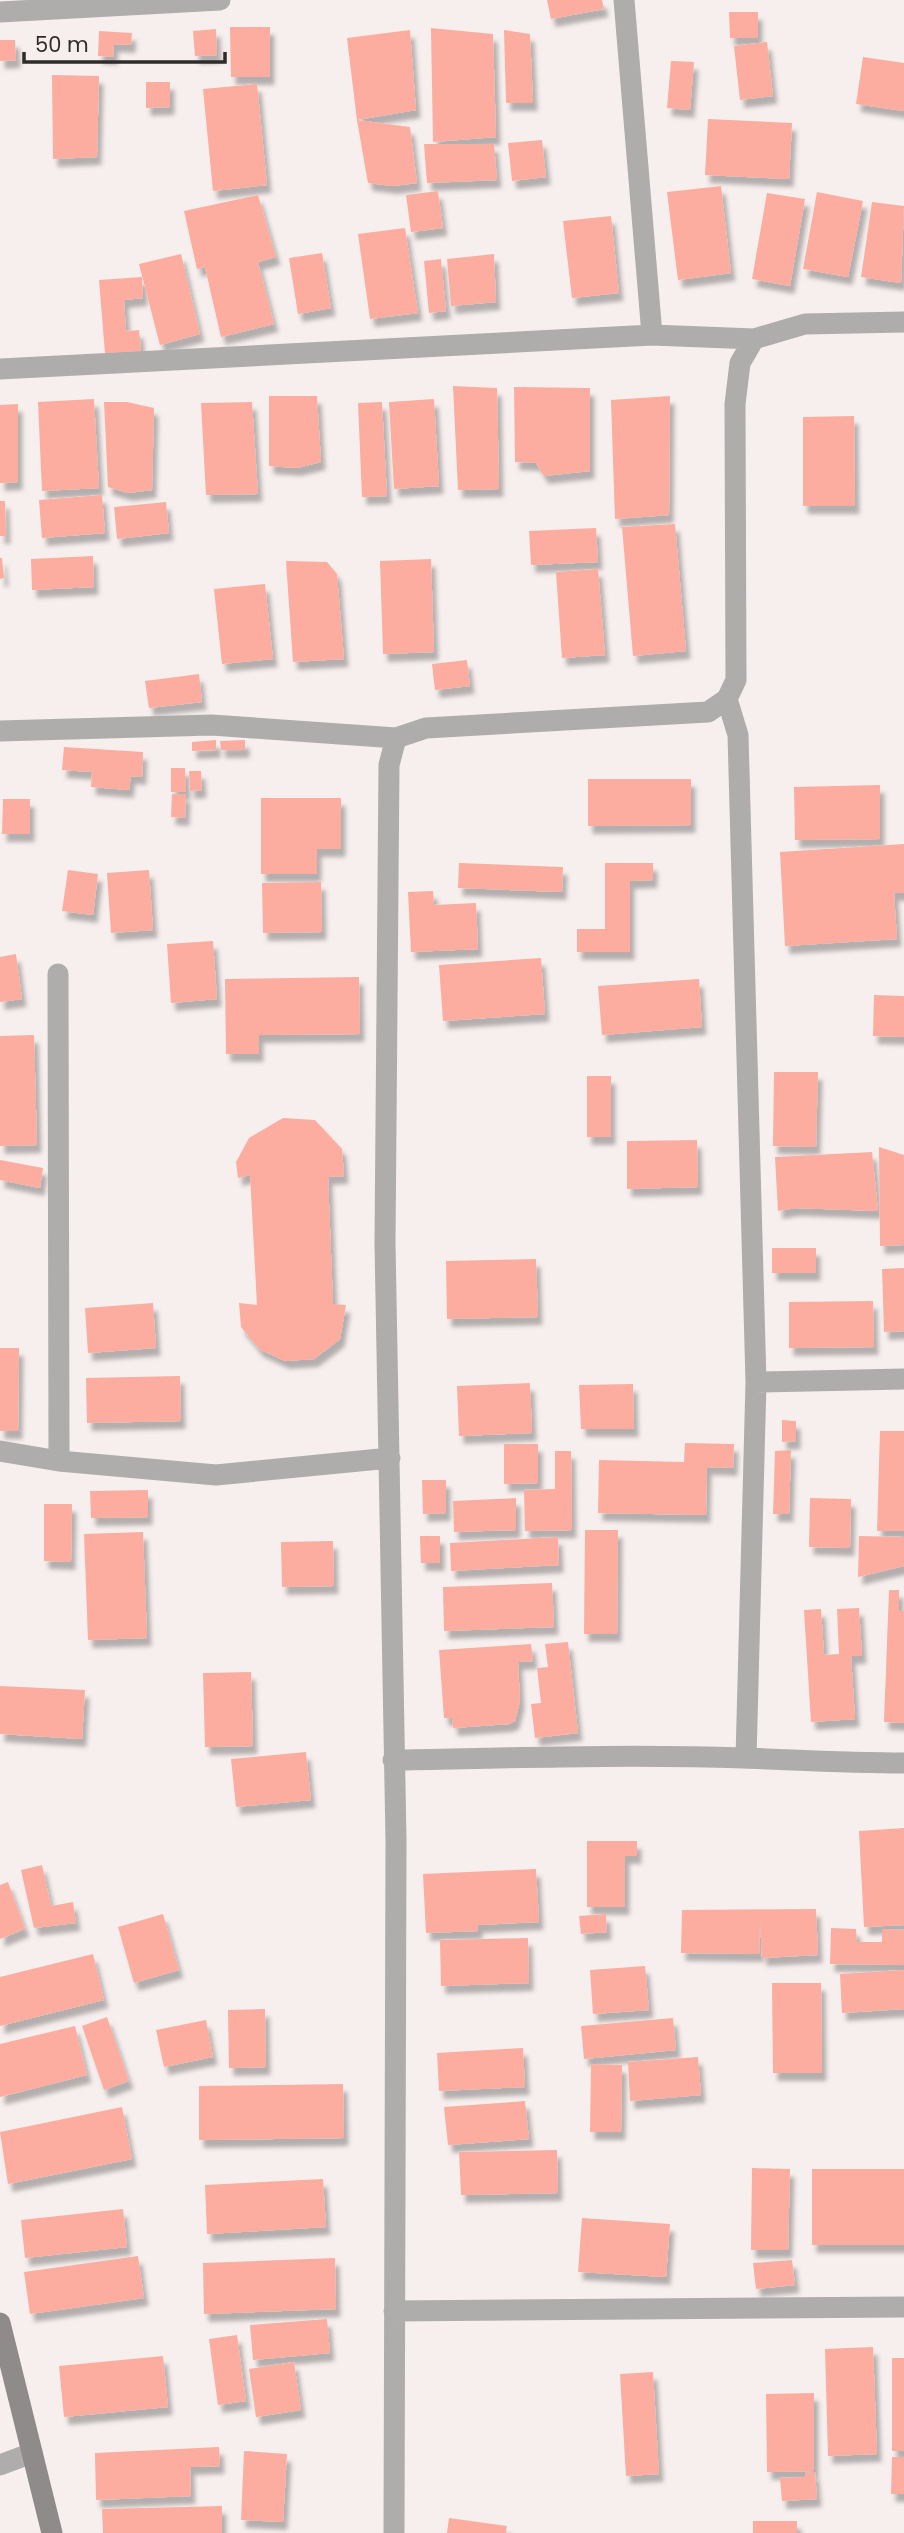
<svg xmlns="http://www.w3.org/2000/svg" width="904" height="2533" font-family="Poppins,sans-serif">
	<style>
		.building { fill: #fcad9f; filter: url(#shadow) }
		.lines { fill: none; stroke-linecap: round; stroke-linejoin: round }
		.street { stroke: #afacac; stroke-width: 21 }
		.secondary { stroke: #908b8b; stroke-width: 21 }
	</style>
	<defs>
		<filter id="shadow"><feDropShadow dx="4.5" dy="8" stdDeviation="2" flood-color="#0004"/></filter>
	</defs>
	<rect width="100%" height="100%" fill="#f6efee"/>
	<path class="building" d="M 547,0 L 602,0 L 604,9 L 551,19 Z
		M 729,12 L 758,12 L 758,38 L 730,38 Z
		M 230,27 L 270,27 L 270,77 L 231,77 Z
		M 431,28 L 493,34 L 496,137 L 433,142 Z
		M 216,29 L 217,55 L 195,56 L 193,31 Z
		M 410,30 L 416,110 L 357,120 L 410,127 L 417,183 L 393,186 L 368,183 L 357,120 L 347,38 Z
		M 504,30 L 530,34 L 533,103 L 506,103 Z
		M 99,31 L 132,33 L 131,45 L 114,44 L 113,57 L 98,56 Z
		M 0,40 L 15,40 L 16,60 L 0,61 Z
		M 767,42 L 773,96 L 740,100 L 734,46 Z
		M 863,57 L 904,63 L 904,111 L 856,104 Z
		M 671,61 L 694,62 L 690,110 L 667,108 Z
		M 52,75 L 99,76 L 97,157 L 53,159 Z
		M 146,82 L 170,82 L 170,107 L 146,108 Z
		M 257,84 L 267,185 L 213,191 L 203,89 Z
		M 708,119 L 792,123 L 789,179 L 705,175 Z
		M 542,140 L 546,177 L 512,181 L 508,143 Z
		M 424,144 L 494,144 L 497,180 L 427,183 Z
		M 721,186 L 731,273 L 678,280 L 667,192 Z
		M 438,191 L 443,228 L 411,232 L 406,195 Z
		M 817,192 L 863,201 L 848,277 L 803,269 Z
		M 767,193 L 805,199 L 790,286 L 752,279 Z
		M 258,195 L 276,257 L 258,262 L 274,324 L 221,337 L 205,267 L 197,269 L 184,211 Z
		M 872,202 L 904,206 L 901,283 L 861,277 Z
		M 611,216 L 619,293 L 572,298 L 563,221 Z
		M 405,228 L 418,313 L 370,319 L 358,234 Z
		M 322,253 L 331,308 L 298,314 L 289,258 Z
		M 181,254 L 200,334 L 160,345 L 139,264 Z
		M 494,254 L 496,302 L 451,306 L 447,259 Z
		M 441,259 L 446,311 L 429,313 L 424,261 Z
		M 142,277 L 143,298 L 124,300 L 126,331 L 139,330 L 141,351 L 105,353 L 99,280 Z
		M 453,386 L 497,388 L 499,489 L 458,490 Z
		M 514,387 L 590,388 L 590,471 L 544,476 L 536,463 L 515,462 Z
		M 269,396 L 317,396 L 321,462 L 297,468 L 269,466 Z
		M 670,396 L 669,515 L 615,519 L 611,400 Z
		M 94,399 L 99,488 L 42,491 L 38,402 Z
		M 434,399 L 439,486 L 394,489 L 389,402 Z
		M 104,402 L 127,402 L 154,408 L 152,490 L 128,493 L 108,487 Z
		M 252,402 L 258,494 L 206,495 L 201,403 Z
		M 382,402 L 387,496 L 362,497 L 358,403 Z
		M 18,404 L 18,482 L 0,483 L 0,405 Z
		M 854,416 L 855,506 L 803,506 L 803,417 Z
		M 102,495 L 105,533 L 42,538 L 39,500 Z
		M 0,501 L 5,501 L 6,536 L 0,536 Z
		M 166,502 L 169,533 L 117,539 L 114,507 Z
		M 675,524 L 686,651 L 633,656 L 622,527 Z
		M 596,528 L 598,562 L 531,565 L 529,531 Z
		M 93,556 L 94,587 L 32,590 L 31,559 Z
		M 0,558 L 2,558 L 4,578 L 0,579 Z
		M 431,559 L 434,652 L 383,654 L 380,561 Z
		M 286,561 L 327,562 L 337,574 L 344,659 L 293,662 Z
		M 598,569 L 605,655 L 562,658 L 556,572 Z
		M 265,584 L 273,659 L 222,664 L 214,589 Z
		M 467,660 L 470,686 L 435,690 L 432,664 Z
		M 199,674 L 202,702 L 149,708 L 145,681 Z
		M 216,740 L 216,750 L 192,751 L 192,742 Z
		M 245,740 L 245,750 L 221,750 L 220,741 Z
		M 64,747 L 143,752 L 142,777 L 131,776 L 129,790 L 91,787 L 92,772 L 62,770 Z
		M 171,768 L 185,768 L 186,792 L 171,792 Z
		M 189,771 L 201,771 L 202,790 L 190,791 Z
		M 588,779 L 691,779 L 691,825 L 588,826 Z
		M 880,785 L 880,839 L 795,840 L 794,787 Z
		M 172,794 L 186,794 L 185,818 L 171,817 Z
		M 261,798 L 341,798 L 341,849 L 317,849 L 317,874 L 261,874 Z
		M 3,799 L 30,799 L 30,834 L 2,834 Z
		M 904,844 L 904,893 L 894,893 L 897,939 L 785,946 L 780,852 Z
		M 459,863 L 563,867 L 562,892 L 458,888 Z
		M 605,863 L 653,863 L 653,880 L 630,881 L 630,952 L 577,952 L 577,929 L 605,929 Z
		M 68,870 L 98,874 L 93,915 L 62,911 Z
		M 149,870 L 153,930 L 111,933 L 107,873 Z
		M 321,882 L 322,932 L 263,933 L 262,883 Z
		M 433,891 L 434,905 L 476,903 L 478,949 L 411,952 L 408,892 Z
		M 213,941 L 217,999 L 171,1003 L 167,944 Z
		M 16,954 L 22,999 L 0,1002 L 0,957 Z
		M 541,958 L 545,1014 L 443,1021 L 439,965 Z
		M 359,977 L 360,1034 L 259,1035 L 259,1054 L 226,1054 L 225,979 Z
		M 699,979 L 702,1027 L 602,1035 L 598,986 Z
		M 874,995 L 904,996 L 904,1037 L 873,1036 Z
		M 34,1035 L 37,1145 L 0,1146 L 0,1036 Z
		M 774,1072 L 818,1072 L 816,1147 L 773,1146 Z
		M 587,1076 L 611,1076 L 611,1137 L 587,1137 Z
		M 283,1118 L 315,1120 L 342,1149 L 344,1176 L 328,1177 L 333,1304 L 346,1305 L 340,1339 L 314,1359 L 285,1361 L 259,1349 L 241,1327 L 239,1303 L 257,1305 L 250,1175 L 238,1178 L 236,1162 L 249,1138 Z
		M 697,1140 L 698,1187 L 627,1189 L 627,1141 Z
		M 879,1147 L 904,1155 L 904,1245 L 880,1246 Z
		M 872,1152 L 878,1211 L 795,1208 L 778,1211 L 775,1157 Z
		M 0,1160 L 43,1168 L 40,1188 L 0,1180 Z
		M 772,1248 L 816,1248 L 816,1273 L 772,1273 Z
		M 536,1259 L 538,1317 L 447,1319 L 446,1261 Z
		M 904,1268 L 904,1331 L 884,1332 L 882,1269 Z
		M 873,1301 L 874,1347 L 789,1348 L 789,1302 Z
		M 153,1303 L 156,1348 L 88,1353 L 85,1308 Z
		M 0,1348 L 19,1348 L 18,1431 L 0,1431 Z
		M 180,1376 L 181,1421 L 87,1423 L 86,1378 Z
		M 530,1383 L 532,1433 L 459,1436 L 457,1386 Z
		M 633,1384 L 634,1429 L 581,1429 L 579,1385 Z
		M 782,1420 L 796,1421 L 796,1441 L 782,1442 Z
		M 880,1431 L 904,1431 L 904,1531 L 877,1531 Z
		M 685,1443 L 734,1444 L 733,1468 L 707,1467 L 706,1515 L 598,1513 L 599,1460 L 684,1462 Z
		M 504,1444 L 538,1444 L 538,1483 L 504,1484 Z
		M 791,1450 L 789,1514 L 773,1514 L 775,1451 Z
		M 555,1451 L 571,1451 L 572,1530 L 525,1531 L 524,1490 L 555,1489 Z
		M 422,1480 L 446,1480 L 446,1513 L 423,1514 Z
		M 148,1490 L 148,1517 L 91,1518 L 90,1491 Z
		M 516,1498 L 516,1530 L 454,1532 L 453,1501 Z
		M 810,1498 L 851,1499 L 850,1548 L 809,1547 Z
		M 44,1504 L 72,1504 L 71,1562 L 44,1561 Z
		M 585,1530 L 618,1530 L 617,1634 L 584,1634 Z
		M 143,1532 L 147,1638 L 88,1640 L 84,1534 Z
		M 420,1536 L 440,1536 L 440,1563 L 421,1563 Z
		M 859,1536 L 904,1537 L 904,1566 L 858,1577 Z
		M 558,1537 L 559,1565 L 451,1571 L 450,1543 Z
		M 333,1541 L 334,1586 L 282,1587 L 281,1542 Z
		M 552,1583 L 554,1627 L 444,1631 L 443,1587 Z
		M 889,1590 L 899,1590 L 899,1611 L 904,1611 L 904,1723 L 884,1722 Z
		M 859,1608 L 862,1656 L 851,1656 L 855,1719 L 811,1722 L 804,1610 L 821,1609 L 824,1655 L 839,1654 L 837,1609 Z
		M 568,1642 L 578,1733 L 535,1738 L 531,1704 L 541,1703 L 537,1668 L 548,1667 L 545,1644 Z
		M 531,1644 L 533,1661 L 518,1662 L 520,1701 L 515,1721 L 509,1724 L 453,1728 L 452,1718 L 444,1718 L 439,1650 Z
		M 251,1672 L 253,1746 L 205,1747 L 203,1673 Z
		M 0,1686 L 85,1690 L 82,1739 L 0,1734 Z
		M 306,1752 L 311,1800 L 236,1807 L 231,1759 Z
		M 904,1828 L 904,1925 L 864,1927 L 859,1831 Z
		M 587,1841 L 637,1841 L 637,1856 L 625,1856 L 625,1907 L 587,1907 Z
		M 42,1865 L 51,1906 L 73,1902 L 76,1923 L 34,1928 L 21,1870 Z
		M 536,1869 L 539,1922 L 478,1925 L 478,1931 L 426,1933 L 423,1874 Z
		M 8,1882 L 25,1929 L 0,1939 L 0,1885 Z
		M 816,1909 L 818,1955 L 762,1958 L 760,1920 L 759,1954 L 681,1953 L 682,1910 Z
		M 163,1914 L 179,1970 L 134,1983 L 118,1927 Z
		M 606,1914 L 607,1932 L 581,1934 L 579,1916 Z
		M 831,1928 L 856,1929 L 857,1942 L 882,1942 L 882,1929 L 904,1930 L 904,1965 L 830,1964 Z
		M 528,1938 L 529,1983 L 441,1986 L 440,1940 Z
		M 93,1954 L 104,2000 L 0,2026 L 0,1977 Z
		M 645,1966 L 649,2010 L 593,2014 L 590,1970 Z
		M 904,1970 L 904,2009 L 842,2013 L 840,1974 Z
		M 772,1983 L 821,1983 L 822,2073 L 773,2073 Z
		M 265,2009 L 266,2067 L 229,2068 L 228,2010 Z
		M 107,2017 L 129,2081 L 104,2090 L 82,2026 Z
		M 673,2018 L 676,2050 L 584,2059 L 581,2026 Z
		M 206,2020 L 213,2057 L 164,2067 L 156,2030 Z
		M 75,2026 L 87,2075 L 0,2097 L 0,2044 Z
		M 523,2048 L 525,2087 L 439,2091 L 437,2053 Z
		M 698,2057 L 701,2095 L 630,2101 L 628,2062 Z
		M 591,2064 L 622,2065 L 621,2132 L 590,2132 Z
		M 343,2084 L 344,2138 L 199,2140 L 199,2086 Z
		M 525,2101 L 529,2139 L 448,2145 L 444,2107 Z
		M 122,2107 L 132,2159 L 8,2184 L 0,2132 Z
		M 557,2150 L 558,2193 L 461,2195 L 459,2152 Z
		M 752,2168 L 790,2169 L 788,2250 L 751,2250 Z
		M 812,2169 L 904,2169 L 904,2245 L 812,2245 Z
		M 323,2179 L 326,2227 L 207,2234 L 205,2185 Z
		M 123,2209 L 127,2247 L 25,2258 L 21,2220 Z
		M 582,2218 L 670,2224 L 666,2277 L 578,2272 Z
		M 138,2256 L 144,2298 L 30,2314 L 24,2272 Z
		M 335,2258 L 336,2309 L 204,2314 L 203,2263 Z
		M 792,2260 L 795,2285 L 756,2289 L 753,2263 Z
		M 327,2319 L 330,2353 L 253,2360 L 250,2325 Z
		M 237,2335 L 246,2401 L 218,2405 L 209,2339 Z
		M 873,2347 L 877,2454 L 828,2456 L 825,2349 Z
		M 163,2356 L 168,2407 L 64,2417 L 59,2366 Z
		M 892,2358 L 904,2358 L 904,2451 L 892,2451 Z
		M 294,2362 L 301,2410 L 256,2417 L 249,2369 Z
		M 653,2372 L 659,2474 L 626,2476 L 620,2374 Z
		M 814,2393 L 814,2471 L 767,2472 L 766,2394 Z
		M 219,2447 L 220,2466 L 190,2467 L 191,2496 L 96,2500 L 95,2453 Z
		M 244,2451 L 287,2454 L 283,2522 L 241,2520 Z
		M 892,2457 L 904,2457 L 904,2494 L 891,2494 Z
		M 815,2472 L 817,2499 L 782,2501 L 780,2478 L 805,2477 L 805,2473 Z
		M 222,2506 L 222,2533 L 103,2533 L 102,2509 Z
		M 449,2518 L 507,2526 L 506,2533 L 447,2533 Z
		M 753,2521 L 797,2521 L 797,2533 L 753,2533 Z"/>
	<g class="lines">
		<path class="street" d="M 624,0 L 652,335
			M 0,12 L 220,0
			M 0,369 L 652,335 L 754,339
			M 727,699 L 738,735 L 756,1382 L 746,1758
			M 0,731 L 212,725 L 396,738
			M 58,974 L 59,1461
			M 756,1382 L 904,1379
			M 0,1451 L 59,1461 L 216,1475 L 390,1458
			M 393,1760 C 510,1758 627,1754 744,1758 C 798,1760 850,1763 904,1763
			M 394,2311 L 904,2307
			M 0,2465 L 32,2453
			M 394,2533 L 396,1840 L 385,1243 L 389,765 L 396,738 L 426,728 L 708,712 L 727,699 L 736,680 L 735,404 L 740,363 L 754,339 L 805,324 L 904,322"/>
		<path class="secondary" d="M 0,2323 L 52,2533"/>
	</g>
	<path d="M24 52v10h201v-10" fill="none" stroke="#2e2b2b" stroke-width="3.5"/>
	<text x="35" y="52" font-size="21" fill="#2e2b2b" stroke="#f6efee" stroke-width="5" paint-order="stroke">50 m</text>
</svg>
